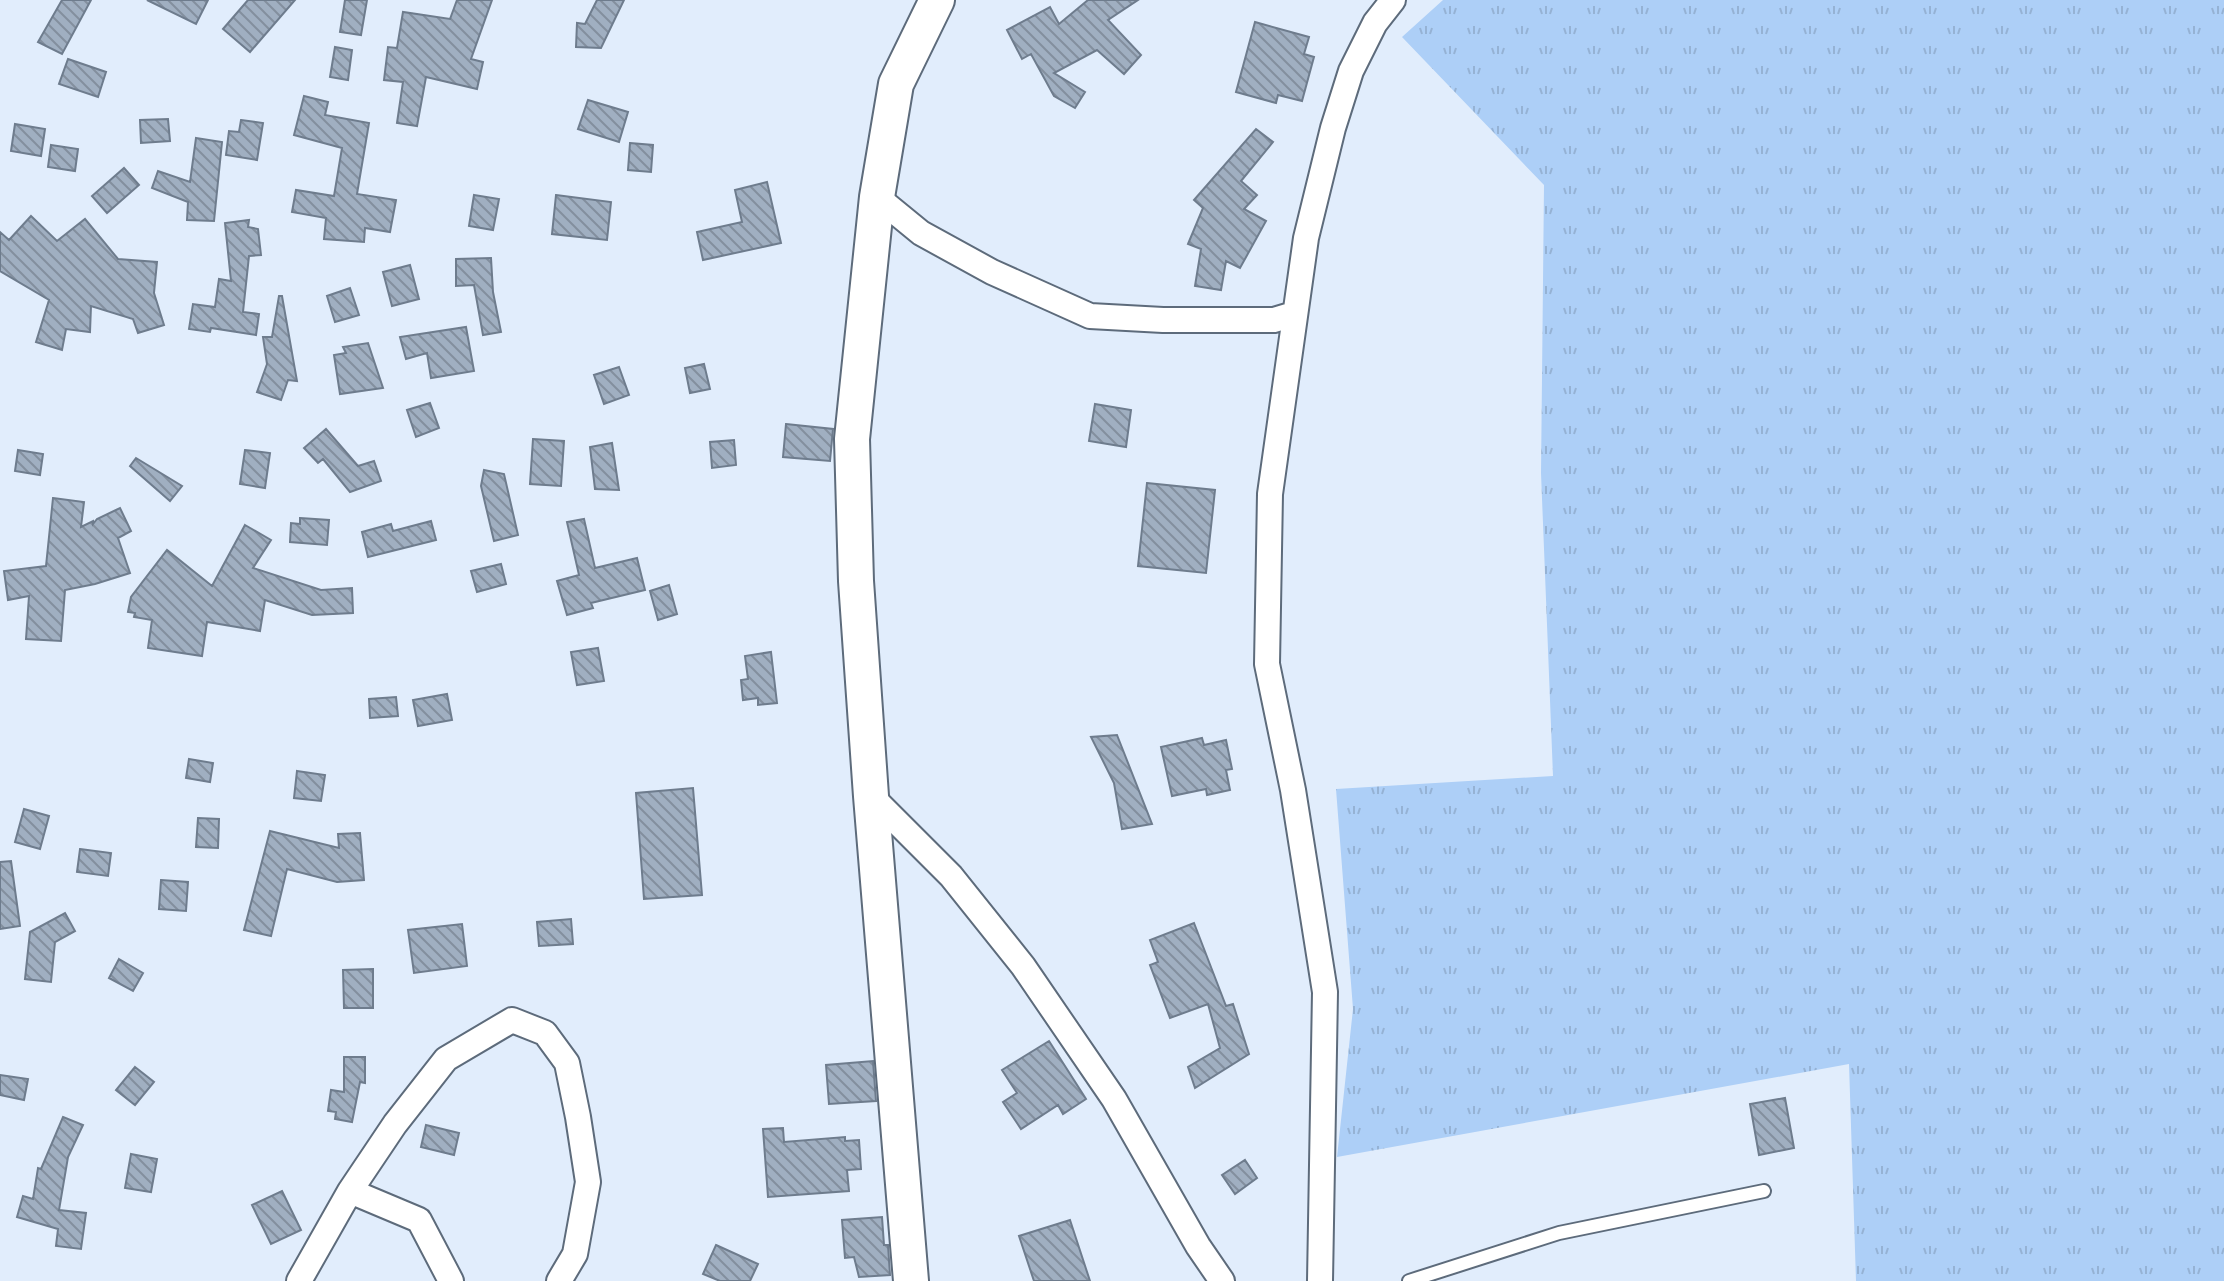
<svg xmlns="http://www.w3.org/2000/svg" width="2224" height="1281" font-family="Georgia,serif">
	<style>
		.grass { fill: url(#grass-tufts) }
		.building { fill: url(#building-back-hatch); stroke: #6e7c8d; stroke-width: 2 }
		.lines { fill: none; stroke-linecap: round; stroke-linejoin: round }
		.lane-casing { stroke: #5d6b7b; stroke-width: 16 }
		.street-casing { stroke: #5d6b7b; stroke-width: 28 }
		.secondary-casing { stroke: #5d6b7b; stroke-width: 38 }
		.lane { stroke: #fff; stroke-width: 12 }
		.street { stroke: #fff; stroke-width: 24 }
		.secondary { stroke: #fff; stroke-width: 34 }
	</style>
	<defs>
		<pattern id="grass-tufts" width="24" height="20" patternUnits="userSpaceOnUse" patternTransform="scale(2)"><rect width="24" height="20" fill="#adcff7"/><path d="M3 7l-1-3M5 7V3M7 7l1-3M15 17l-1-3M17 17v-4M19 17l1-3" fill="none" stroke="#95b2d4"/></pattern>
		<pattern id="building-back-hatch" width="6" height="6" patternUnits="userSpaceOnUse" patternTransform="scale(2)"><rect width="6" height="6" fill="#a0afc1"/><path d="M-1 5l2 2M0 0l6 6M5-1l2 2" fill="none" stroke="#838f9e"/></pattern>
	</defs>
	<rect width="100%" height="100%" fill="#e1edfc"/>
	<path class="grass" d="M 1443,0 L 2224,0 L 2224,1281 L 1856,1281 L 1849,1064 L 1337,1157 L 1353,1009 L 1336,789 L 1553,776 L 1541,473 L 1544,185 L 1402,37 Z"/>
	<path class="building" d="M 62,0 L 91,0 L 62,54 L 38,42 Z
		M 147,0 L 208,0 L 196,24 Z
		M 248,0 L 295,0 L 250,52 L 223,29 Z
		M 345,0 L 367,0 L 361,35 L 340,32 Z
		M 457,0 L 492,0 L 471,59 L 483,62 L 477,89 L 426,77 L 417,126 L 397,123 L 403,82 L 384,80 L 388,47 L 397,48 L 403,12 L 450,19 Z
		M 597,0 L 624,0 L 601,48 L 576,47 L 577,23 L 585,24 Z
		M 1088,0 L 1138,0 L 1108,20 L 1141,55 L 1124,74 L 1097,50 L 1054,73 L 1085,92 L 1075,108 L 1054,96 L 1031,54 L 1022,59 L 1007,30 L 1050,7 L 1059,24 Z
		M 1255,22 L 1309,37 L 1304,54 L 1314,57 L 1302,101 L 1278,95 L 1276,103 L 1236,92 Z
		M 335,47 L 352,50 L 348,80 L 330,77 Z
		M 68,59 L 106,72 L 98,97 L 59,84 Z
		M 304,96 L 328,102 L 325,115 L 369,123 L 357,194 L 396,200 L 390,232 L 365,228 L 364,242 L 324,239 L 326,218 L 292,212 L 296,190 L 334,196 L 342,148 L 294,135 Z
		M 588,100 L 628,112 L 619,142 L 578,129 Z
		M 168,119 L 170,141 L 141,143 L 140,120 Z
		M 241,120 L 263,123 L 257,160 L 226,155 L 229,131 L 239,132 Z
		M 15,124 L 45,129 L 41,156 L 11,151 Z
		M 1256,129 L 1273,142 L 1241,181 L 1257,195 L 1244,209 L 1266,221 L 1240,268 L 1226,261 L 1221,290 L 1195,286 L 1201,249 L 1188,244 L 1203,208 L 1194,200 Z
		M 196,138 L 222,142 L 214,221 L 187,220 L 188,202 L 152,188 L 158,171 L 190,182 Z
		M 630,143 L 653,145 L 651,172 L 628,170 Z
		M 51,145 L 78,149 L 75,171 L 48,167 Z
		M 124,168 L 139,185 L 107,213 L 92,196 Z
		M 767,182 L 781,243 L 703,260 L 697,232 L 742,222 L 735,190 Z
		M 474,195 L 499,199 L 493,230 L 469,226 Z
		M 556,195 L 611,202 L 607,240 L 552,234 Z
		M 31,216 L 57,241 L 85,219 L 118,259 L 157,262 L 154,293 L 164,325 L 138,333 L 133,319 L 91,306 L 90,332 L 66,329 L 62,350 L 36,342 L 49,300 L 0,271 L 0,232 L 9,240 Z
		M 249,220 L 248,227 L 258,229 L 261,255 L 249,256 L 243,312 L 259,314 L 256,335 L 211,328 L 210,332 L 189,329 L 193,304 L 215,307 L 219,279 L 231,281 L 225,223 Z
		M 491,258 L 493,292 L 501,332 L 483,335 L 474,285 L 456,286 L 456,259 Z
		M 410,265 L 419,299 L 392,306 L 383,272 Z
		M 350,288 L 359,315 L 335,322 L 327,296 Z
		M 279,296 L 282,296 L 297,381 L 288,380 L 281,400 L 257,392 L 267,364 L 263,337 L 272,337 Z
		M 466,327 L 474,371 L 431,378 L 427,353 L 406,359 L 400,337 Z
		M 368,343 L 383,388 L 340,394 L 334,355 L 346,353 L 343,347 Z
		M 704,364 L 710,389 L 690,393 L 685,368 Z
		M 619,367 L 629,395 L 604,404 L 594,375 Z
		M 430,403 L 439,428 L 416,437 L 407,410 Z
		M 1095,404 L 1131,410 L 1126,447 L 1089,441 Z
		M 786,424 L 833,429 L 830,461 L 783,457 Z
		M 326,429 L 358,466 L 374,461 L 381,481 L 350,492 L 323,459 L 318,463 L 304,448 Z
		M 533,439 L 564,441 L 561,486 L 530,484 Z
		M 734,440 L 736,465 L 712,468 L 710,442 Z
		M 612,443 L 619,490 L 595,489 L 590,447 Z
		M 18,450 L 43,454 L 40,475 L 15,471 Z
		M 245,450 L 270,453 L 265,488 L 240,484 Z
		M 136,458 L 182,486 L 170,501 L 130,466 Z
		M 484,470 L 504,474 L 518,535 L 494,541 L 481,486 Z
		M 1147,483 L 1215,490 L 1206,573 L 1138,566 Z
		M 53,498 L 84,502 L 81,527 L 93,521 L 93,524 L 97,519 L 120,508 L 131,531 L 118,538 L 130,573 L 95,584 L 65,590 L 61,641 L 26,639 L 29,596 L 8,600 L 4,571 L 46,566 Z
		M 300,518 L 329,520 L 327,545 L 290,542 L 291,523 L 300,524 Z
		M 584,519 L 595,568 L 637,558 L 645,590 L 591,603 L 593,608 L 567,615 L 557,581 L 579,575 L 567,522 Z
		M 431,521 L 436,540 L 368,557 L 362,532 L 391,524 L 393,531 Z
		M 245,525 L 271,540 L 253,568 L 321,590 L 352,588 L 353,613 L 312,615 L 265,600 L 260,631 L 207,622 L 202,656 L 148,648 L 152,620 L 134,617 L 135,613 L 128,612 L 131,597 L 167,550 L 212,586 Z
		M 501,564 L 506,584 L 477,592 L 471,571 Z
		M 669,585 L 677,614 L 658,620 L 650,591 Z
		M 598,648 L 604,681 L 577,685 L 571,652 Z
		M 771,652 L 777,703 L 758,705 L 758,698 L 743,700 L 741,680 L 748,679 L 745,656 Z
		M 447,694 L 452,720 L 418,726 L 413,700 Z
		M 396,697 L 398,716 L 370,718 L 369,699 Z
		M 1117,735 L 1152,824 L 1122,829 L 1114,783 L 1091,737 Z
		M 1202,738 L 1204,745 L 1226,740 L 1232,769 L 1226,770 L 1230,790 L 1207,795 L 1206,789 L 1172,796 L 1161,747 Z
		M 189,759 L 213,763 L 210,782 L 186,778 Z
		M 297,771 L 325,775 L 321,801 L 294,798 Z
		M 693,788 L 702,895 L 644,899 L 636,793 Z
		M 24,809 L 49,816 L 40,849 L 15,842 Z
		M 198,818 L 219,819 L 218,848 L 196,847 Z
		M 270,831 L 339,848 L 338,834 L 360,833 L 364,880 L 337,882 L 287,869 L 271,936 L 244,930 Z
		M 80,849 L 111,853 L 108,876 L 77,872 Z
		M 11,861 L 20,926 L 0,929 L 0,862 Z
		M 161,880 L 188,882 L 186,911 L 159,909 Z
		M 65,913 L 75,931 L 55,942 L 51,982 L 25,979 L 30,932 Z
		M 571,919 L 573,944 L 539,946 L 537,922 Z
		M 1194,923 L 1226,1006 L 1233,1004 L 1249,1054 L 1195,1088 L 1188,1067 L 1220,1048 L 1208,1004 L 1170,1018 L 1150,965 L 1158,962 L 1150,940 Z
		M 462,924 L 467,966 L 414,973 L 408,930 Z
		M 119,959 L 143,973 L 133,991 L 109,978 Z
		M 373,969 L 373,1008 L 344,1008 L 343,970 Z
		M 1049,1041 L 1086,1099 L 1063,1114 L 1058,1105 L 1021,1129 L 1003,1102 L 1017,1093 L 1002,1070 Z
		M 344,1057 L 365,1057 L 365,1083 L 360,1082 L 352,1122 L 335,1119 L 336,1112 L 328,1111 L 331,1090 L 344,1092 Z
		M 873,1061 L 876,1101 L 829,1104 L 826,1065 Z
		M 135,1067 L 154,1082 L 135,1105 L 116,1090 Z
		M 0,1075 L 28,1079 L 24,1100 L 0,1095 Z
		M 1785,1098 L 1794,1148 L 1759,1155 L 1750,1104 Z
		M 63,1117 L 83,1125 L 68,1157 L 59,1210 L 86,1213 L 81,1249 L 56,1246 L 58,1229 L 17,1217 L 23,1196 L 33,1199 L 38,1168 L 41,1169 Z
		M 426,1125 L 459,1133 L 454,1155 L 421,1147 Z
		M 783,1128 L 784,1142 L 845,1137 L 845,1141 L 859,1140 L 861,1169 L 847,1170 L 849,1191 L 768,1197 L 763,1129 Z
		M 131,1154 L 157,1159 L 151,1192 L 125,1188 Z
		M 1245,1160 L 1257,1178 L 1235,1194 L 1222,1175 Z
		M 282,1191 L 301,1230 L 271,1244 L 252,1205 Z
		M 882,1217 L 884,1245 L 888,1245 L 890,1275 L 859,1277 L 854,1257 L 845,1258 L 842,1220 Z
		M 1070,1220 L 1090,1281 L 1034,1281 L 1019,1236 Z
		M 716,1245 L 758,1264 L 750,1281 L 720,1281 L 703,1274 Z"/>
	<g class="lines">
		<g class="lane-casing">
			<path id="lane" d="M 1409,1281 L 1559,1233 L 1764,1191"/>
		</g>
		<g class="street-casing">
			<path id="street" d="M 877,197 L 921,233 L 992,272 L 1090,316 L 1163,320 L 1274,320 L 1294,314
				M 871,796 L 951,876 L 1023,966 L 1114,1099 L 1198,1246 L 1222,1281
				M 350,1191 L 419,1220 L 451,1281
				M 299,1281 L 350,1191 L 395,1124 L 446,1059 L 512,1020 L 545,1033 L 567,1063 L 578,1117 L 588,1182 L 575,1254 L 559,1281
				M 1320,1281 L 1325,992 L 1293,790 L 1267,664 L 1270,494 L 1306,238 L 1333,128 L 1351,71 L 1375,23 L 1393,0"/>
		</g>
		<g class="secondary-casing">
			<path id="secondary" d="M 911,1281 L 871,796 L 856,581 L 852,439 L 877,197 L 896,84 L 937,0"/>
		</g>
		<use href="#lane" class="lane"/>
		<use href="#street" class="street"/>
		<use href="#secondary" class="secondary"/>
	</g>
</svg>
